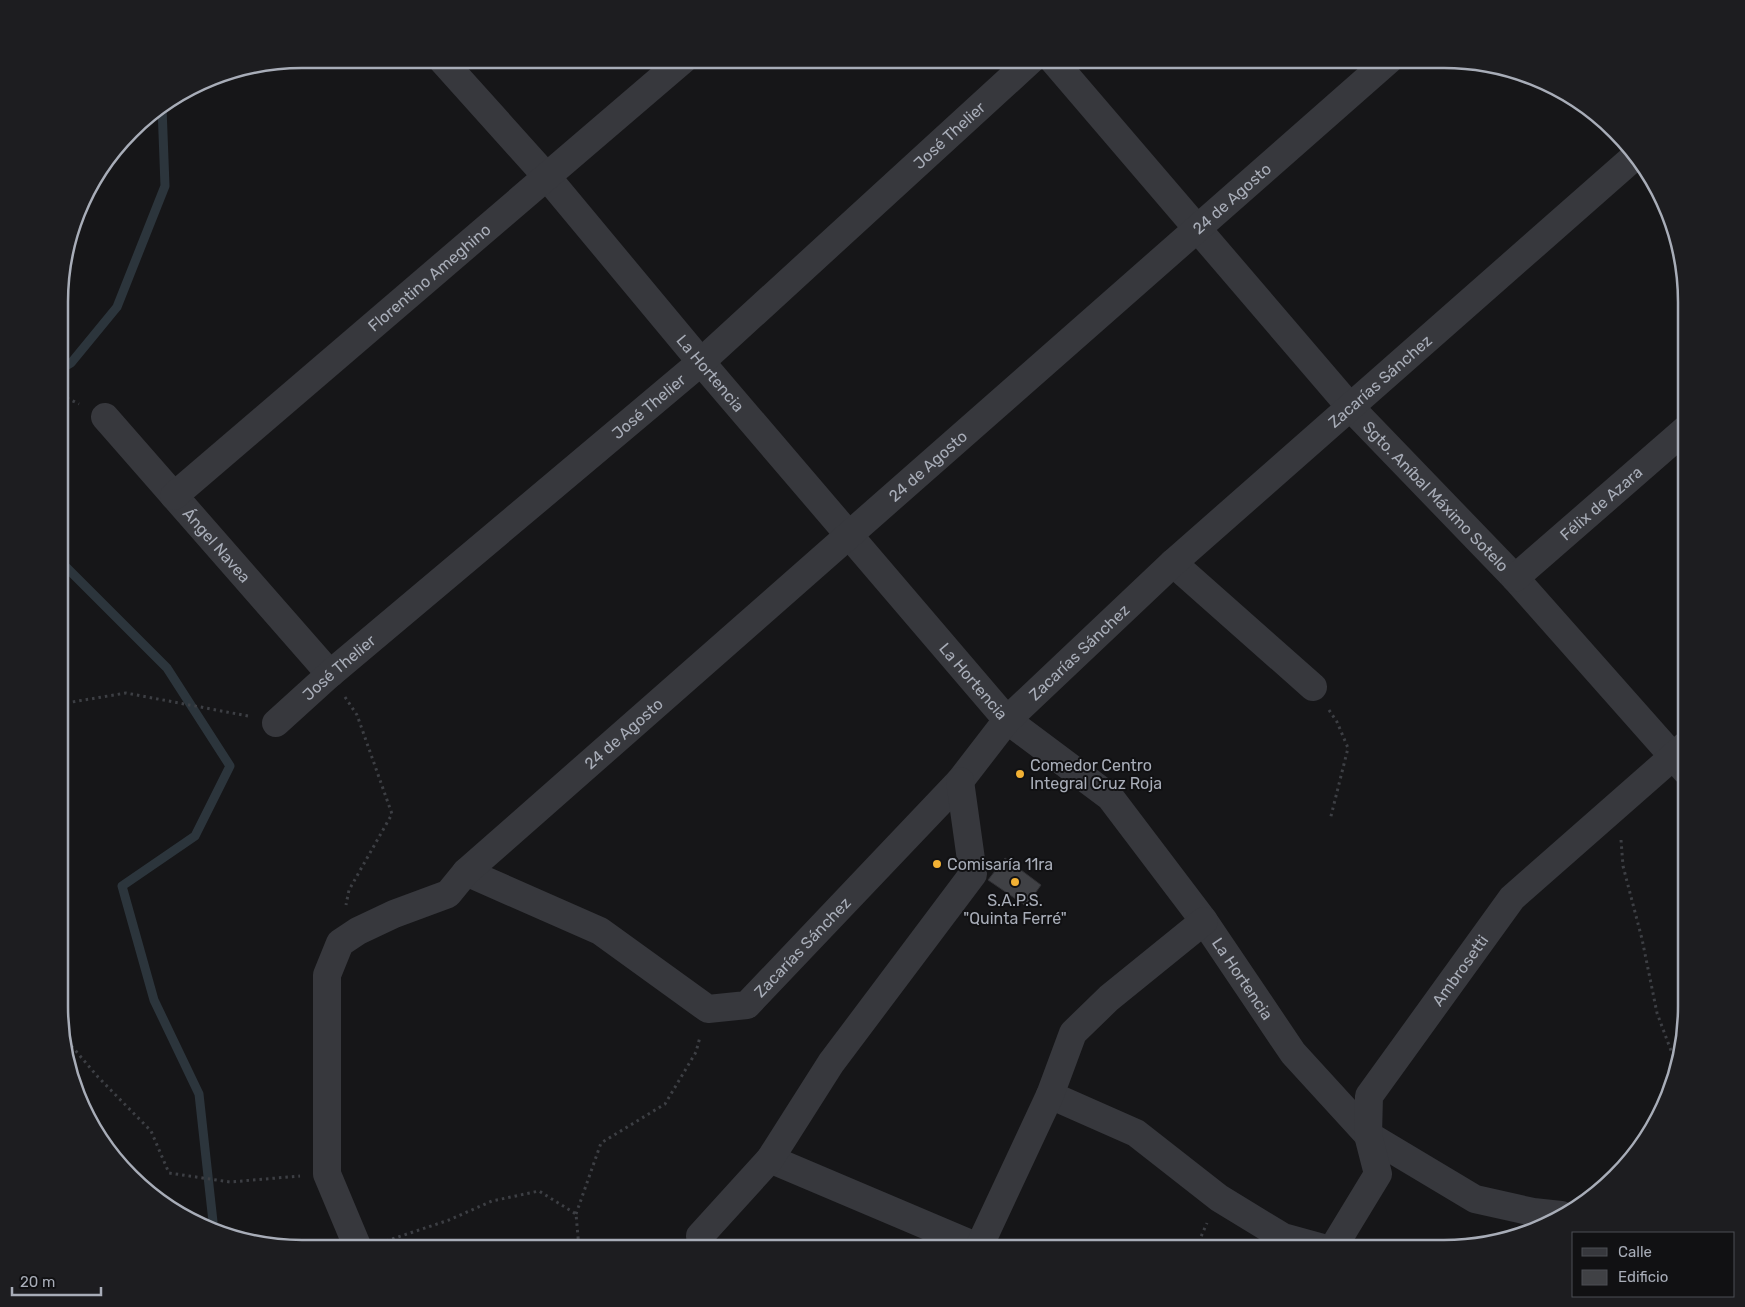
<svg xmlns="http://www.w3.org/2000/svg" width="1745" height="1307" font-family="Rubik,sans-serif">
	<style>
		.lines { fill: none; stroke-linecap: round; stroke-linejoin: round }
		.stream { stroke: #2c353c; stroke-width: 9 }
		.building { fill: #404145; stroke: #303034 }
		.path { stroke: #3d3f44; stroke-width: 3; stroke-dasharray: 2.5 4; stroke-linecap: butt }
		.minor { stroke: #37383d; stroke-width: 28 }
		.poi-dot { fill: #f2b134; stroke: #111113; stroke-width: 2 }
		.labels { text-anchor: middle; stroke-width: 4; stroke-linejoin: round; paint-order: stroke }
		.street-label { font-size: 16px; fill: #a8adb8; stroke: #111113 }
		.poi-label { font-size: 16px; fill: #a8adb8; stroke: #111113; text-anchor: start }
		.rim { fill: none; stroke: #a8adb8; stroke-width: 2.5 }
	</style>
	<rect width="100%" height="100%" fill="#161618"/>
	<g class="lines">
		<path class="stream" d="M 61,369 L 71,363 L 117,307 L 165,186 L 162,107
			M 60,561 L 167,668 L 230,766 L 195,836 L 122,886 L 154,1000 L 199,1094 L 214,1231"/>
	</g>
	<path class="building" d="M 1005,858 L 1041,885 L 1026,906 L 988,880 Z"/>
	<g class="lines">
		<path class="path" d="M 61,395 L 79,404
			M 345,697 L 357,715 L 392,814 L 349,890 L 346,905
			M 60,704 L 126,693 L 248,716
			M 1329,710 L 1337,722 L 1348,748 L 1330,820
			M 1621,840 L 1623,866 L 1642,939 L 1657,1013 L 1676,1064
			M 63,1036 L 98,1077 L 151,1131 L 169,1173 L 230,1182 L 300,1176
			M 576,1214 L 601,1143 L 665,1104 L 696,1052 L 700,1037
			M 386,1241 L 449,1220 L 492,1201 L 539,1191 L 576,1214 L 579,1248
			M 1196,1248 L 1207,1223"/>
		<g class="minor">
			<path id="s1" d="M 441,59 L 547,177 L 701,362 L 1007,720 L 1110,797 L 1204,921 L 1293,1053 L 1368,1135 L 1475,1199 L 1533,1212 L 1561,1215"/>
			<path id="s2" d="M 1052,59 L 1351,408 L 1515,578 L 1686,771"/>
			<path id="s3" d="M 105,417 L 330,674"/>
			<path id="s4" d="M 174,496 L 684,59"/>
			<path d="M 1173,563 L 1313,687"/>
			<path id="s5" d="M 1515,578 L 1686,429"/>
			<path id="s6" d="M 276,723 L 330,674 L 701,362 L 1032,59"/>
			<path id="s7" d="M 466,872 L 600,931 L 708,1009 L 747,1005 L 960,781 L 1007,720 L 1173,563 L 1633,158"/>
			<path d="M 1050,1095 L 1136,1133 L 1219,1198 L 1283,1237 L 1323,1248"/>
			<path d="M 770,1159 L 980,1248"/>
			<path d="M 700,1236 L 770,1159 L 831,1063 L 973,874 L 960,781"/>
			<path d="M 979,1247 L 1050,1095 L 1073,1033 L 1109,998 L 1204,921"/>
			<path id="s8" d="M 358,1248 L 327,1174 L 327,975 L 340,943 L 358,931 L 394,914 L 448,894 L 466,872 L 1390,59"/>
			<path id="s9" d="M 1333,1248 L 1378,1174 L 1368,1135 L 1369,1096 L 1512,898 L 1686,745"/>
		</g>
	</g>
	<g class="poi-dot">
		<circle cx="1020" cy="774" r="5"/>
		<circle cx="937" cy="864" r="5"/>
		<circle cx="1015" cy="882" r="5"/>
	</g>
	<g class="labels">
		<g class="street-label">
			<text dy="6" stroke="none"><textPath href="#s6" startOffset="894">José Thelier</textPath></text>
			<text dy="6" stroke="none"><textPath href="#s8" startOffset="1481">24 de Agosto</textPath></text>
			<text dy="6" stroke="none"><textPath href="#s4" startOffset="336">Florentino Ameghino</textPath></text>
			<text dy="6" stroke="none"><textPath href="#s1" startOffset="414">La Hortencia</textPath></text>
			<text dy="6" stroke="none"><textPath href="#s7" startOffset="1209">Zacarías Sánchez</textPath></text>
			<text dy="6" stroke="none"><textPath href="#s6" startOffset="489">José Thelier</textPath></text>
			<text dy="6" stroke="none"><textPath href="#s8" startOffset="1076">24 de Agosto</textPath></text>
			<text dy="6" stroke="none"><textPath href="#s2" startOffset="582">Sgto. Aníbal Máximo Sotelo</textPath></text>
			<text dy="6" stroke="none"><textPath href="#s5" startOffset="114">Félix de Azara</textPath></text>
			<text dy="6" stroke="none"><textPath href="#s3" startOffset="170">Ángel Navea</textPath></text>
			<text dy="6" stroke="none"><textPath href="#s7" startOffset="804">Zacarías Sánchez</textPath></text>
			<text dy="6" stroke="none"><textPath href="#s6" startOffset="84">José Thelier</textPath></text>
			<text dy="6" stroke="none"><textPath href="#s1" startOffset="819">La Hortencia</textPath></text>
			<text dy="6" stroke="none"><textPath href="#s8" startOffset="671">24 de Agosto</textPath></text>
			<text dy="6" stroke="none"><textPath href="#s7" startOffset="399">Zacarías Sánchez</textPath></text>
			<text dy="6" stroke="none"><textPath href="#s9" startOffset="321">Ambrosetti</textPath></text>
			<text dy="6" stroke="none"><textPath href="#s1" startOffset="1224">La Hortencia</textPath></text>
		</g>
		<g class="poi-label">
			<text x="1030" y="771">Comedor Centro<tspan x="1030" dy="18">Integral Cruz Roja</tspan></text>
			<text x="947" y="870">Comisaría 11ra</text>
			<text x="1015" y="906" text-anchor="middle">S.A.P.S.<tspan x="1015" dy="18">"Quinta Ferré"</tspan></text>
		</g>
	</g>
	<path d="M0 0H1745V1307H0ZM302 68H1444A234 234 0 0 1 1678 302V1006A234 234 0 0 1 1444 1240H302A234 234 0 0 1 68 1006V302A234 234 0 0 1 302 68Z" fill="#1d1d20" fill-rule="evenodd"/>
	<path class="rim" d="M302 68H1444A234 234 0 0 1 1678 302V1006A234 234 0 0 1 1444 1240H302A234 234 0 0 1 68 1006V302A234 234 0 0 1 302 68Z"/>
	<rect x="1572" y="1232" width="162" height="65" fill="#111113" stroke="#4d4f55"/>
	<rect x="1582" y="1248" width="25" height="8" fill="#37383d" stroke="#4d4f55"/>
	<text x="1618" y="1257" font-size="15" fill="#a8adb8">Calle</text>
	<rect x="1582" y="1270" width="25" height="15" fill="#404145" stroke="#4d4f55"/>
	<text x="1618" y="1282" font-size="15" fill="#a8adb8">Edificio</text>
	<path d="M12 1287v8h89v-8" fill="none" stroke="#a8adb8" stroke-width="2.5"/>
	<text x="20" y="1287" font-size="15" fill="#a8adb8" stroke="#111113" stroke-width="4" paint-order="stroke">20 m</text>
</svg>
